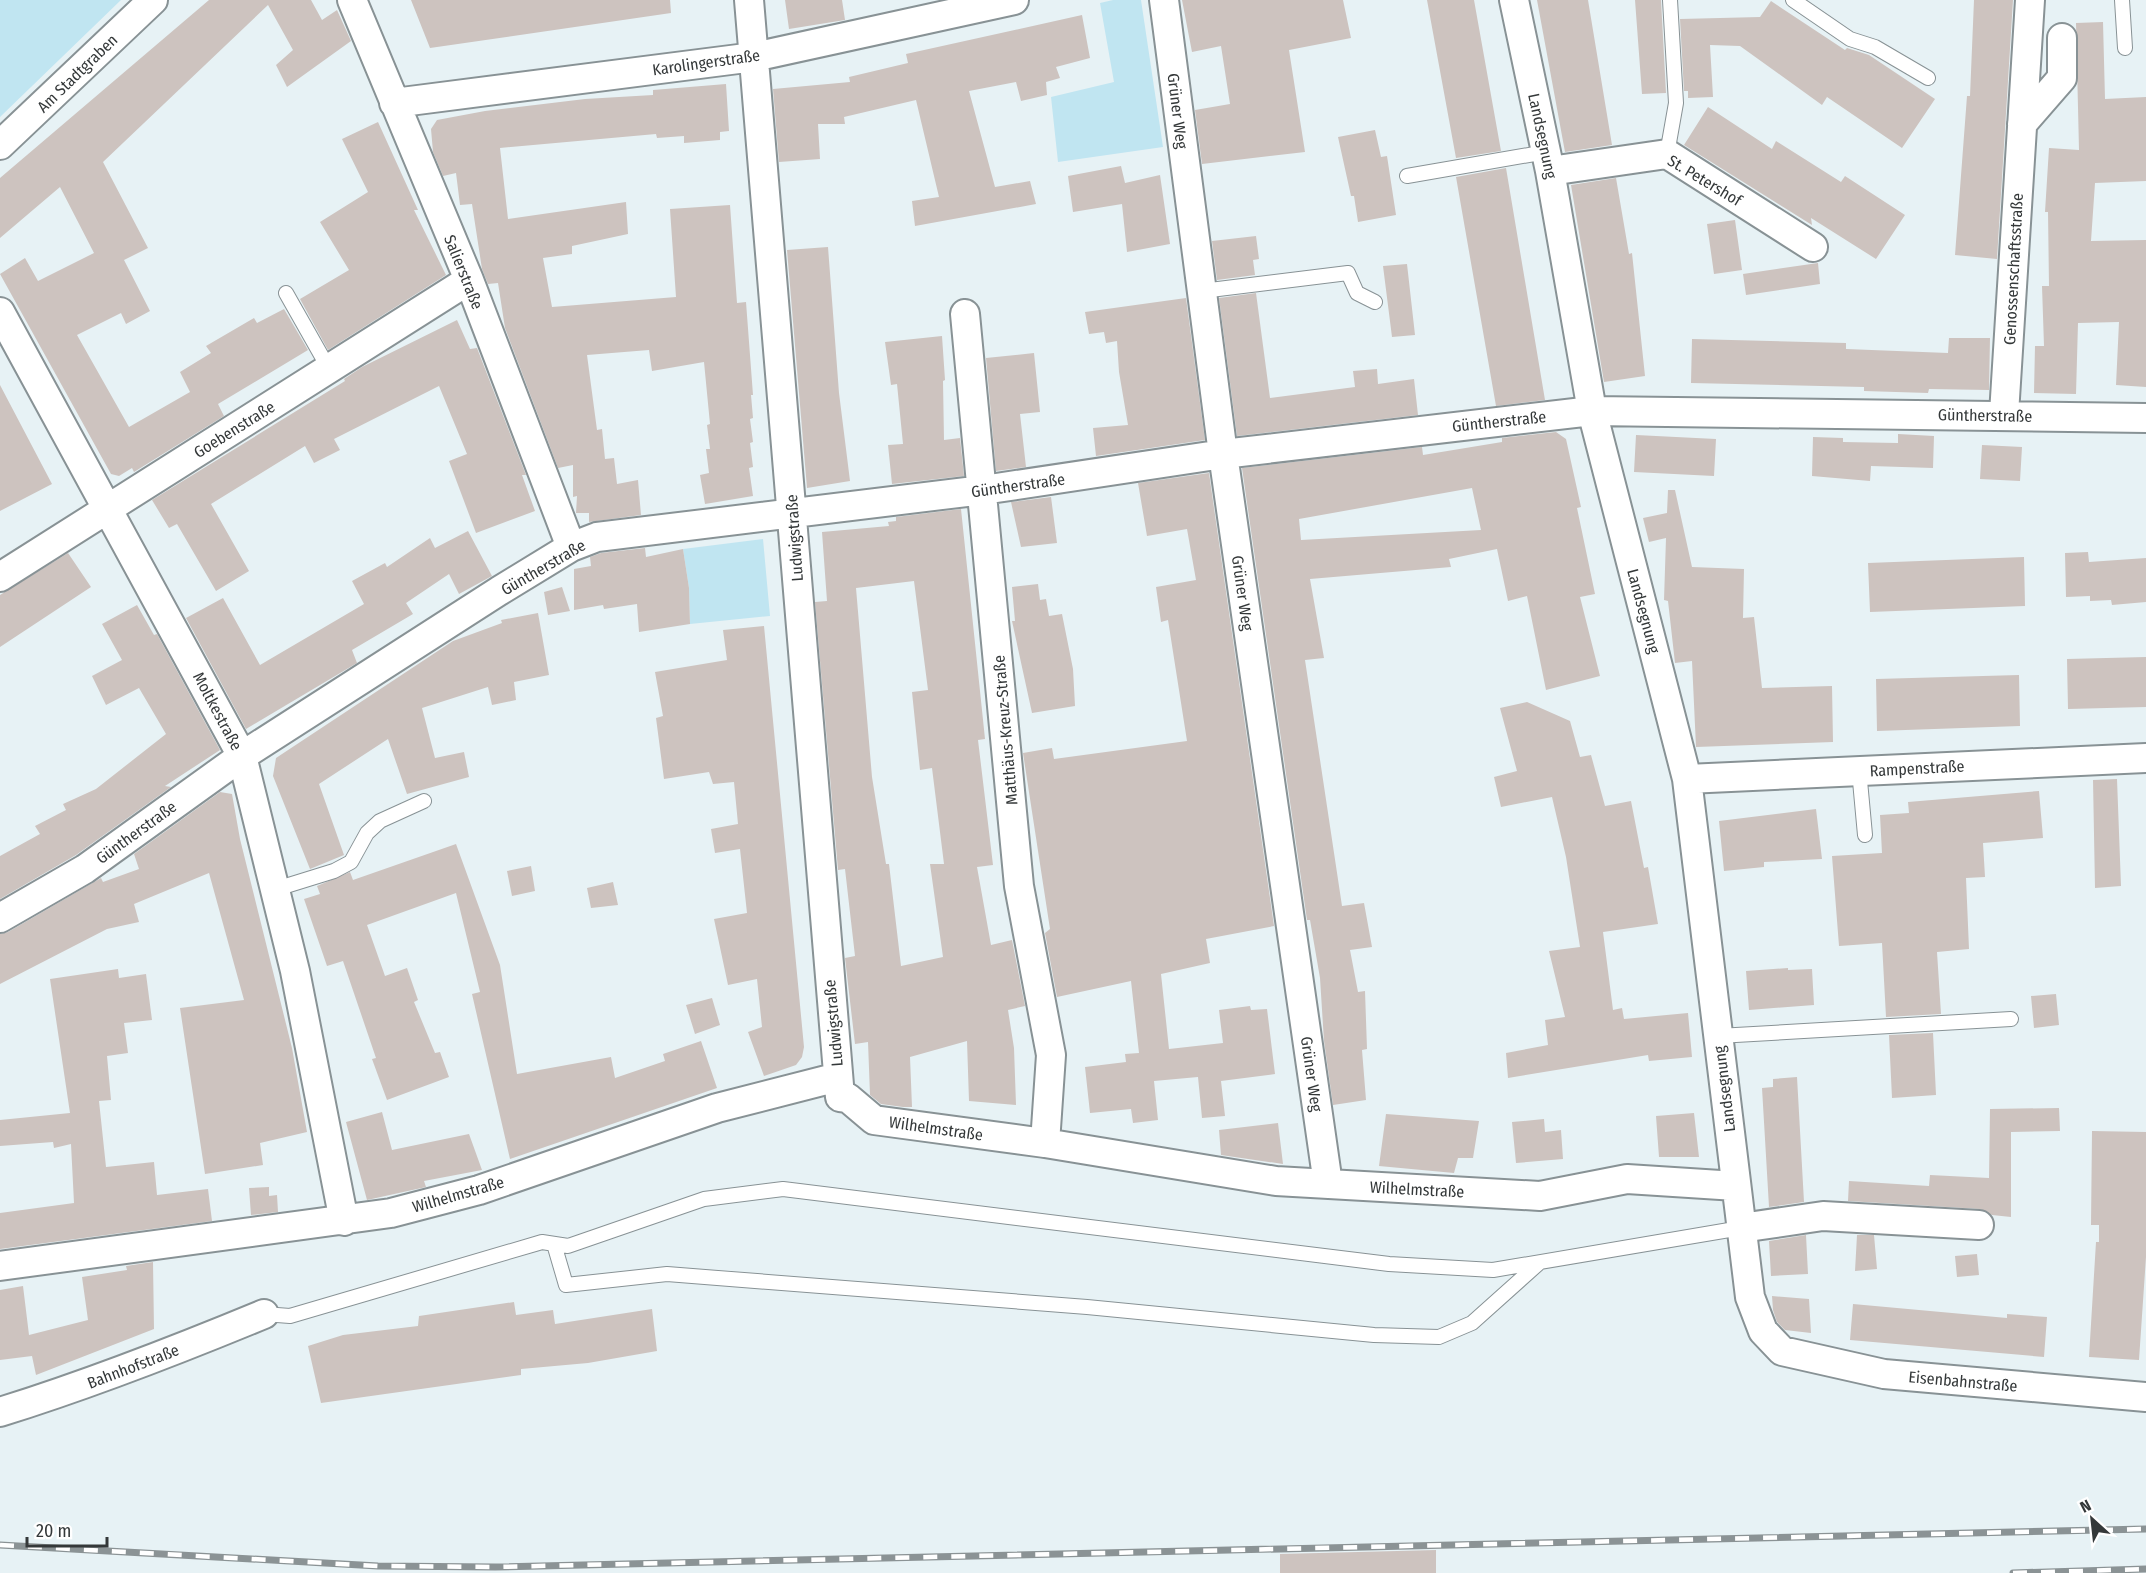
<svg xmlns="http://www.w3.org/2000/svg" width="2146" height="1573" font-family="'Fira Sans Condensed',sans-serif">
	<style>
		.green { fill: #c0e5f1 }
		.building { fill: #cdc3bf; fill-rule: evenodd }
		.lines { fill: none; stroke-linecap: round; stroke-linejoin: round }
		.service-casing { stroke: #889295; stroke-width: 16 }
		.minor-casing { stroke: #889295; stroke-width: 32 }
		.service { stroke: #fff; stroke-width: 14 }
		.minor { stroke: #fff; stroke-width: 28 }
		.rail-casing { stroke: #8b9395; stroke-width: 7 }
		.rail { stroke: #fff; stroke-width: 4.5; stroke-dasharray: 14; stroke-linecap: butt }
		.labels { text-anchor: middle; stroke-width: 4.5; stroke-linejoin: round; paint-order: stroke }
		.street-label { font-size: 16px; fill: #343839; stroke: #fff }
	</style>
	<rect width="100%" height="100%" fill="#e7f2f5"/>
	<path class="green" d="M 0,0 L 121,0 L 0,117 Z
		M 1113,0 L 1141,0 L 1163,147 L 1058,162 L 1051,97 L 1114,82 L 1100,3 Z
		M 763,539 L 770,616 L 690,624 L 689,588 L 683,549 Z"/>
	<path class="building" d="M 209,0 L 311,0 L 322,20 L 337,10 L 351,41 L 287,87 L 276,65 L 293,50 L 268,5 L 103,162 L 148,248 L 124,260 L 150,311 L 126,324 L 121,313 L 77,335 L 129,427 L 190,392 L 180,372 L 211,353 L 206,346 L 254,318 L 257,323 L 284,309 L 308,350 L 218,404 L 224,416 L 134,472 L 132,468 L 119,476 L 111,474 L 0,274 L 25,258 L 38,281 L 94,253 L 60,187 L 0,238 L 0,178 Z
		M 411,0 L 670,0 L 671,13 L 430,48 Z
		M 785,0 L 842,0 L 845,20 L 789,29 Z
		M 1182,0 L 1343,0 L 1351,38 L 1289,50 L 1305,152 L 1202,164 L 1195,110 L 1230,104 L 1221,46 L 1192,52 Z
		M 1427,0 L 1474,0 L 1501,151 L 1456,158 Z
		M 1537,0 L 1588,0 L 1612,145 L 1565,152 Z
		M 1635,0 L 1661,0 L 1666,93 L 1642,94 Z
		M 1974,0 L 2013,0 L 1997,259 L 1955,255 L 1967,96 L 1970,96 Z
		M 1771,1 L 1845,50 L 1847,48 L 1869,55 L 1935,99 L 1902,148 L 1827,97 L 1822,105 L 1740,46 L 1710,45 L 1713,97 L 1688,98 L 1688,91 L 1684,91 L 1680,19 L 1760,17 Z
		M 1082,15 L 1090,58 L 1056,67 L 1060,78 L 1046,82 L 1047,95 L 1021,101 L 1016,82 L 969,91 L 995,187 L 1030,181 L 1036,204 L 915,226 L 912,201 L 939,197 L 916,100 L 844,117 L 845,124 L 818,124 L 820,159 L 779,162 L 773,89 L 850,82 L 849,77 L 908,63 L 906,54 Z
		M 2103,22 L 2105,99 L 2146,97 L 2146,181 L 2095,183 L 2091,241 L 2146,240 L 2146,387 L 2116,385 L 2119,322 L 2078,323 L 2076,394 L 2034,393 L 2035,346 L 2044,346 L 2042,286 L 2049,286 L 2048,212 L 2045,212 L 2049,148 L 2079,150 L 2076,23 Z
		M 726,84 L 729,131 L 720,132 L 720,140 L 684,143 L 684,136 L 657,138 L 656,134 L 500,148 L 508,219 L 626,202 L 628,234 L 572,246 L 572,254 L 543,258 L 552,307 L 676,297 L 670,209 L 730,205 L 737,303 L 746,302 L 753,395 L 751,395 L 753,418 L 750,419 L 753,442 L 750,443 L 753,467 L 749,468 L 753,496 L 705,504 L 700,475 L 709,473 L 706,449 L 710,449 L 707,425 L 710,424 L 704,362 L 652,371 L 649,350 L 587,355 L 597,430 L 602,429 L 605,459 L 614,458 L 617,484 L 638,480 L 641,515 L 589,522 L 589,513 L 576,513 L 577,496 L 573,497 L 573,465 L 558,468 L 505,328 L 498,283 L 488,284 L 482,269 L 472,204 L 460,205 L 456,173 L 443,176 L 433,152 L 431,129 L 437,120 L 485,111 L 585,99 L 653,95 L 653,90 Z
		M 1708,107 L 1772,149 L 1776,141 L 1841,182 L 1845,176 L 1905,215 L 1876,259 L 1811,218 L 1812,225 L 1684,145 Z
		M 378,122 L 418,210 L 414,210 L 446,275 L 328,350 L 300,299 L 349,270 L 320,222 L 368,192 L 342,139 Z
		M 1375,130 L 1381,157 L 1387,156 L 1396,215 L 1358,222 L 1354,196 L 1351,196 L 1338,137 Z
		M 1121,166 L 1125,183 L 1160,175 L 1170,244 L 1127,252 L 1122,204 L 1073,212 L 1068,176 Z
		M 1506,168 L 1545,400 L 1496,406 L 1456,177 Z
		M 1616,178 L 1629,254 L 1632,253 L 1645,376 L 1604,382 L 1571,185 Z
		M 1735,220 L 1742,270 L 1714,274 L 1707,224 Z
		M 1256,236 L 1259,259 L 1253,260 L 1255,275 L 1217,280 L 1212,241 Z
		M 828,247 L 839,393 L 850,481 L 807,488 L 787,250 Z
		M 1818,263 L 1820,284 L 1746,295 L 1743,274 Z
		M 1407,264 L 1415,335 L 1392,337 L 1383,266 Z
		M 1256,293 L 1270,398 L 1355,387 L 1353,371 L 1377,369 L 1378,384 L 1414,379 L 1418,415 L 1237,436 L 1219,298 Z
		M 1186,298 L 1205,440 L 1096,456 L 1093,428 L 1128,425 L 1119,372 L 1117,341 L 1106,343 L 1104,332 L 1089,334 L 1085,312 Z
		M 457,320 L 470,349 L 477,348 L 526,475 L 522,475 L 535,511 L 476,533 L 449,461 L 467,454 L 439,386 L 334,439 L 340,450 L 314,463 L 305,446 L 211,504 L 249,571 L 216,591 L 177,524 L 169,528 L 152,500 L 345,381 L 344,379 L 362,367 Z
		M 942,336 L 945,380 L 943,381 L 944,440 L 960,438 L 964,476 L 892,484 L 888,445 L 903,444 L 897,384 L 891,385 L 885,342 Z
		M 1949,338 L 1990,338 L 1989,390 L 1929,389 L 1928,393 L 1864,391 L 1864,387 L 1691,383 L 1692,339 L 1846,343 L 1846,349 L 1948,353 Z
		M 1034,353 L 1040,412 L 1020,414 L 1026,467 L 996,471 L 986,358 Z
		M 0,385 L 52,484 L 0,511 Z
		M 1556,432 L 1566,439 L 1581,507 L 1577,508 L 1595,594 L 1580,597 L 1600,676 L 1546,690 L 1527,596 L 1508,601 L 1497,549 L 1449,559 L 1451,567 L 1310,579 L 1324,658 L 1305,660 L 1342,906 L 1364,903 L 1372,947 L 1350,950 L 1358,992 L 1365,991 L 1367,1049 L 1362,1050 L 1366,1100 L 1333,1105 L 1324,1041 L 1320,978 L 1310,920 L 1307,920 L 1242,468 L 1422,447 L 1423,455 L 1502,442 L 1502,438 ZM 1472,488 L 1481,530 L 1301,540 L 1299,519 Z
		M 1898,434 L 1934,436 L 1933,468 L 1871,466 L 1870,481 L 1812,476 L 1813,437 L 1843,438 L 1843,442 L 1898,443 Z
		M 1636,435 L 1716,439 L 1714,476 L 1634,472 Z
		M 1982,445 L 2022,447 L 2020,481 L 1980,479 Z
		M 1209,473 L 1274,926 L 1206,939 L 1210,963 L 1161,974 L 1169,1049 L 1223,1043 L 1219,1010 L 1250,1006 L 1251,1010 L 1267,1009 L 1275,1074 L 1221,1081 L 1225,1116 L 1202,1118 L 1198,1077 L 1154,1081 L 1158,1120 L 1133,1123 L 1131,1109 L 1090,1113 L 1085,1067 L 1126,1062 L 1125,1054 L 1139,1053 L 1131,981 L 1057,997 L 1045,933 L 1050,929 L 1023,753 L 1052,748 L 1054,759 L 1187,741 L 1168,620 L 1161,622 L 1156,587 L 1196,580 L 1187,529 L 1147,536 L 1138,483 Z
		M 1668,490 L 1675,490 L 1692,567 L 1744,569 L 1743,618 L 1754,617 L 1762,688 L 1832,686 L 1833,742 L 1696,747 L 1692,661 L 1675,663 L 1668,601 L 1664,600 L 1666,538 L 1649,542 L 1643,518 L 1667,513 Z
		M 1051,497 L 1057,543 L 1021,547 L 1011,502 Z
		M 961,509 L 985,739 L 978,740 L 993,865 L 977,867 L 991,945 L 1012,940 L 1025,1006 L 1008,1010 L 1014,1048 L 1016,1105 L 969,1101 L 967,1041 L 910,1057 L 912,1107 L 903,1107 L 881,1104 L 870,1095 L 868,1042 L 855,1044 L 845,958 L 855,956 L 845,869 L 838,870 L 815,602 L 827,601 L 822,532 L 889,526 L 888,522 L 896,521 L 896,517 ZM 914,581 L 928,690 L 912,692 L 920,770 L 932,768 L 944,864 L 930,864 L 943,957 L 901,966 L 889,864 L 886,864 L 872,777 L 856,588 Z
		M 468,531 L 492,576 L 459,594 L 449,574 L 406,603 L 413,614 L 352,650 L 357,663 L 246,729 L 186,618 L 223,598 L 260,665 L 364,604 L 352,581 L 385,563 L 387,567 L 430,538 L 435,548 Z
		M 645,548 L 646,557 L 683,549 L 689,588 L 690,624 L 639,632 L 637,604 L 604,609 L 603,605 L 574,610 L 574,569 L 591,566 L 590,557 L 601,553 Z
		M 2088,552 L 2089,562 L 2146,558 L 2146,602 L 2112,605 L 2111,600 L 2090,601 L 2090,596 L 2066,597 L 2065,553 Z
		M 68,553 L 91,587 L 0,647 L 0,595 Z
		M 2024,557 L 2025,606 L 1870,612 L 1868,563 Z
		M 1038,584 L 1040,600 L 1046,599 L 1049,616 L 1062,614 L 1073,669 L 1075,706 L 1032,713 L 1012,621 L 1015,621 L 1012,587 Z
		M 562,587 L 570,611 L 548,615 L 544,592 Z
		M 137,605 L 154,635 L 157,634 L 220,750 L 165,786 L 171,787 L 76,855 L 0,899 L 0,856 L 40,834 L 35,826 L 66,810 L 63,804 L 96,789 L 166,734 L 139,688 L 106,705 L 92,676 L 122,660 L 102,624 Z
		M 538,613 L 549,675 L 514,682 L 516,700 L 492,705 L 488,687 L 422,708 L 435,758 L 464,752 L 469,777 L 407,794 L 388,739 L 319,784 L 344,855 L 310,869 L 273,776 L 276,758 L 453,641 L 502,623 L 501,620 Z
		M 764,626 L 804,1047 L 802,1057 L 796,1065 L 764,1076 L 748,1032 L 762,1027 L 757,979 L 728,985 L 714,919 L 747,913 L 740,849 L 715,853 L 711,829 L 738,824 L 734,782 L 713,784 L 709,772 L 664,779 L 656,718 L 663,716 L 655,672 L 727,660 L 723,630 Z
		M 2146,657 L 2146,707 L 2068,709 L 2067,659 Z
		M 2019,675 L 2020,726 L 1877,731 L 1876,679 Z
		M 1527,702 L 1570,721 L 1580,757 L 1591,755 L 1605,806 L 1631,801 L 1644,868 L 1648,867 L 1658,924 L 1603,932 L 1613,1010 L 1622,1008 L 1624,1019 L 1688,1013 L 1692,1057 L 1649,1061 L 1648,1055 L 1508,1078 L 1506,1053 L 1548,1045 L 1545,1020 L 1565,1017 L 1549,951 L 1580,947 L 1566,857 L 1552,797 L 1501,807 L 1494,777 L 1517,771 L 1500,708 Z
		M 2117,779 L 2121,886 L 2095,888 L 2093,780 Z
		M 2039,791 L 2043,838 L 1983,843 L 1985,877 L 1966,878 L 1969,949 L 1937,952 L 1941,1014 L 1886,1017 L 1882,943 L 1839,946 L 1832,856 L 1882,853 L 1880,815 L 1909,813 L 1908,802 Z
		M 220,792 L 232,794 L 240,839 L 292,1048 L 307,1132 L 260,1143 L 263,1165 L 205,1174 L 180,1008 L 244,1000 L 209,873 L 134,904 L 139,922 L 107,929 L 0,984 L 0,934 L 8,932 L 101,878 L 103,882 L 139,869 L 134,854 Z
		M 1816,809 L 1822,859 L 1764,862 L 1764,867 L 1724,871 L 1719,821 Z
		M 456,844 L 500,965 L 517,1074 L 611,1057 L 615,1078 L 665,1061 L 663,1054 L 701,1041 L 717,1088 L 510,1159 L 472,994 L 480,992 L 456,893 L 367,925 L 385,976 L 407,968 L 418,1000 L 414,1002 L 435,1053 L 440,1052 L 449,1077 L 387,1100 L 372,1059 L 376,1058 L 343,961 L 327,966 L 304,899 L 320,894 L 317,886 L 350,872 L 353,880 Z
		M 531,866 L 535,891 L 512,896 L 507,871 Z
		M 613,882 L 618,905 L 591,908 L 587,888 Z
		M 1788,968 L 1788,970 L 1812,969 L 1814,1005 L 1749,1010 L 1746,971 Z
		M 118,969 L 119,978 L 146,974 L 152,1020 L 124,1023 L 128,1053 L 107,1056 L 111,1100 L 99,1101 L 106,1167 L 154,1162 L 157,1195 L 208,1189 L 212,1221 L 0,1249 L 0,1213 L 74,1203 L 71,1144 L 54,1148 L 53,1142 L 0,1146 L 0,1120 L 70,1113 L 50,979 Z
		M 2056,994 L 2059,1025 L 2034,1028 L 2031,996 Z
		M 712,998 L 720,1025 L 695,1034 L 686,1005 Z
		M 1933,1033 L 1936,1095 L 1892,1098 L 1889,1035 Z
		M 1797,1077 L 1804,1202 L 1769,1207 L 1762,1088 L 1773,1087 L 1773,1079 Z
		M 2059,1108 L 2060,1131 L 2011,1132 L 2011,1217 L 1992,1215 L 1980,1209 L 1848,1201 L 1849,1181 L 1929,1186 L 1930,1175 L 1989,1178 L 1990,1109 Z
		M 382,1112 L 392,1150 L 469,1134 L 482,1170 L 424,1181 L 426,1187 L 367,1200 L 346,1122 Z
		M 1694,1113 L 1699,1157 L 1659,1157 L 1656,1116 Z
		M 1386,1114 L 1479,1121 L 1473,1158 L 1458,1158 L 1454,1173 L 1379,1166 Z
		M 1544,1119 L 1545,1132 L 1561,1130 L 1563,1159 L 1516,1163 L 1512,1122 Z
		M 1278,1123 L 1283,1164 L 1221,1155 L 1219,1130 Z
		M 2092,1131 L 2146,1132 L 2146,1257 L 2139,1360 L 2089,1357 L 2096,1242 L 2099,1242 L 2099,1225 L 2091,1225 Z
		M 269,1187 L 269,1196 L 277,1195 L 278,1212 L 251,1215 L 249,1188 Z
		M 1806,1235 L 1808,1274 L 1771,1276 L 1769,1241 Z
		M 1857,1235 L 1874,1235 L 1877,1269 L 1855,1271 Z
		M 1977,1254 L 1979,1275 L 1957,1277 L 1955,1256 Z
		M 153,1262 L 154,1329 L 36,1375 L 32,1356 L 0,1360 L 0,1290 L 23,1286 L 29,1335 L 88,1320 L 82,1277 L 127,1270 L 126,1266 Z
		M 1772,1296 L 1809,1299 L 1811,1333 L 1785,1330 L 1777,1322 L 1773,1310 Z
		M 514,1302 L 516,1315 L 553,1310 L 555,1324 L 652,1309 L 657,1351 L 588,1363 L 521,1369 L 521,1375 L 321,1403 L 308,1346 L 343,1335 L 418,1326 L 419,1316 Z
		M 1853,1304 L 2007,1318 L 2007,1314 L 2047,1317 L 2044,1357 L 1850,1340 Z
		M 1436,1550 L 1436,1573 L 1280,1573 L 1280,1554 Z"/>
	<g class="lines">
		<g class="service-casing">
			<path id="service" d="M 1793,0 L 1850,39 L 1875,47 L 1928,78
				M 2122,0 L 2125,48
				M 1667,154 L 1676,103 L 1670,0
				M 1407,176 L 1546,152
				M 1202,291 L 1348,273 L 1357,293 L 1375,302
				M 286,293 L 329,369
				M 1859,770 L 1865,835
				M 276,889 L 334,871 L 351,862 L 367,833 L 380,821 L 424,801
				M 1718,1036 L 2011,1019
				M 554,1244 L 566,1285 L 667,1274 L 1087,1307 L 1374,1335 L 1439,1337 L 1472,1323 L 1539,1263
				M 264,1314 L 290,1316 L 542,1242 L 568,1246 L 704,1199 L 783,1189 L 1389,1264 L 1493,1270 L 1741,1228"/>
		</g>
		<g class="minor-casing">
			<path id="minor" d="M 352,0 L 469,280 L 571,547
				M 749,0 L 840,1097 L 848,1098 L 874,1120 L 1045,1143 L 1276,1181 L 1540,1196 L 1627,1179 L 1736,1186
				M 1164,0 L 1223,454 L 1328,1184
				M 1514,0 L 1550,171 L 1592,411 L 1687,779 L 1750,1297 L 1763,1331 L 1782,1351 L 1884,1374 L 2146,1397
				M 394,103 L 754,57 L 1014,0
				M 2022,124 L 2062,78 L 2062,38
				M 0,145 L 153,0
				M 1550,171 L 1667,154 L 1813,247
				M 0,312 L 242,756 L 295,971 L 344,1221
				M 965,314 L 1019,886 L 1051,1055 L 1045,1143
				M 2004,414 L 2030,0
				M 0,577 L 469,280
				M 1687,779 L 2146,758
				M 0,918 L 85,869 L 242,756 L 499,591 L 571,547 L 597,537 L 983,490 L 1223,454 L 1592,411 L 2146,418
				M 1741,1228 L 1823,1216 L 1979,1225
				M 0,1266 L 391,1213 L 479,1190 L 717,1108 L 838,1077
				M 0,1412 C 90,1384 177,1350 264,1314"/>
		</g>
		<use href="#service" class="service"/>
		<use href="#minor" class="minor"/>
		<g class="rail-casing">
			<path id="rail" d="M 0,1545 L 378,1566 L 495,1567 L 2146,1529
				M 2013,1573 L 2146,1569"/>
		</g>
		<use href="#rail" class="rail"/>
	</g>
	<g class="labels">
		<g class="street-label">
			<text transform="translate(706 62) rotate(-8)" y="6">Karolingerstraße</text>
			<text transform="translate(77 73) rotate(-44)" y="6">Am Stadtgraben</text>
			<text transform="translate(1178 111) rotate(83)" y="6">Grüner Weg</text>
			<text transform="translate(1543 136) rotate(78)" y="6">Landsegnung</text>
			<text transform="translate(1705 180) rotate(31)" y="6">St. Petershof</text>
			<text transform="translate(2013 269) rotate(-87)" y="6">Genossenschaftsstraße</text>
			<text transform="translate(464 272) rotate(68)" y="6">Salierstraße</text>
			<text transform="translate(1985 415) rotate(1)" y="6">Güntherstraße</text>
			<text transform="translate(1499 421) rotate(-6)" y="6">Güntherstraße</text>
			<text transform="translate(234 429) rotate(-32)" y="6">Goebenstraße</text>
			<text transform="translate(1018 485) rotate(-8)" y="6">Güntherstraße</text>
			<text transform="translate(794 538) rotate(-94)" y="6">Ludwigstraße</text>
			<text transform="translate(543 567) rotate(-30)" y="6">Güntherstraße</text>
			<text transform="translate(1243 593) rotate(82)" y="6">Grüner Weg</text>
			<text transform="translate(1644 611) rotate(75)" y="6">Landsegnung</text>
			<text transform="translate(218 711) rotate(62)" y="6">Moltkestraße</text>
			<text transform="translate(1005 730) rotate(-95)" y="6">Matthäus-Kreuz-Straße</text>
			<text transform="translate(1917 768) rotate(-3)" y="6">Rampenstraße</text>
			<text transform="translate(136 832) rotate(-36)" y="6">Güntherstraße</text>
			<text transform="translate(833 1023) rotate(-95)" y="6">Ludwigstraße</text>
			<text transform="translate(1312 1074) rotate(82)" y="6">Grüner Weg</text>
			<text transform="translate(1724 1089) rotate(-97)" y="6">Landsegnung</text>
			<text transform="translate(936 1128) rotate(8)" y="6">Wilhelmstraße</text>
			<text transform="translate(1417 1189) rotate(3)" y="6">Wilhelmstraße</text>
			<text transform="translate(458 1194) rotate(-16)" y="6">Wilhelmstraße</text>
			<text transform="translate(133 1366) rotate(-21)" y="6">Bahnhofstraße</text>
			<text transform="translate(1963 1381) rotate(5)" y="6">Eisenbahnstraße</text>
		</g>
	</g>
	<g transform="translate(2092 1519) rotate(333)" stroke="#ffffff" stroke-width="4.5" paint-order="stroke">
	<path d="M0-4.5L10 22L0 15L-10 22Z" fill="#343839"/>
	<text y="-9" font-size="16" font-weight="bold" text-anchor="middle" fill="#343839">N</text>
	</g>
	<path d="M27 1537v9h80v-9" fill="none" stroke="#343839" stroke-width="3"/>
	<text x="36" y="1537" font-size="18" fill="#343839" stroke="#ffffff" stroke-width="4.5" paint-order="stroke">20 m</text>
</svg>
